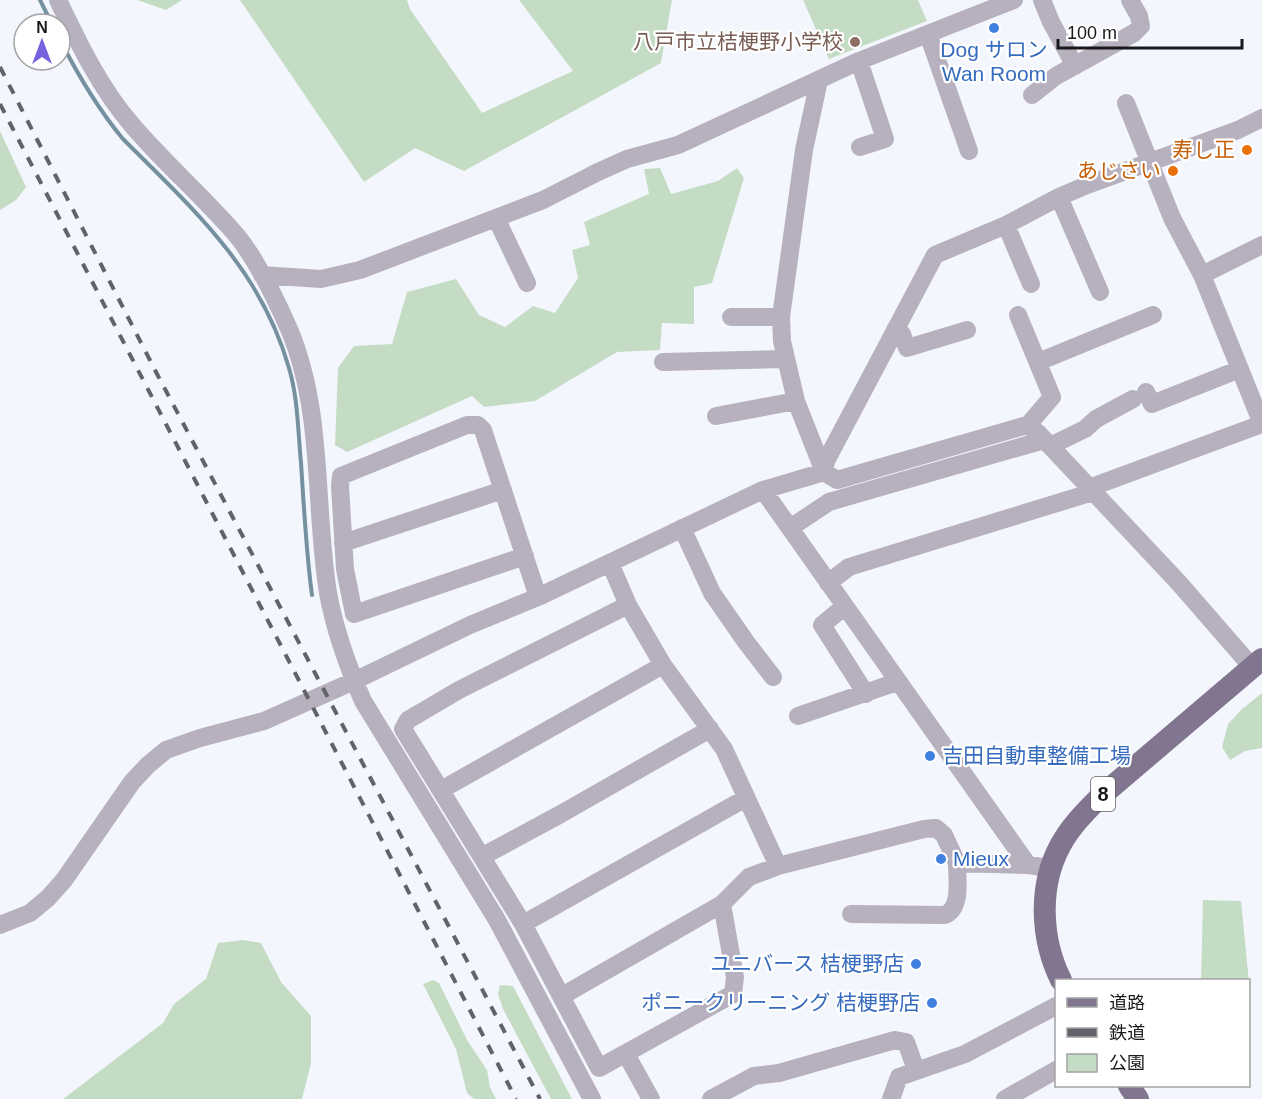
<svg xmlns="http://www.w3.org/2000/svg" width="1262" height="1099" font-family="Helvetica,'Noto Sans JP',sans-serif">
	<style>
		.green { fill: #c5dcc4 }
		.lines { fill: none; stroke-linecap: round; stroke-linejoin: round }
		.stream { stroke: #75909e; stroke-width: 4 }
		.minor { stroke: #b7b0be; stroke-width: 18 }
		.major { stroke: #82758f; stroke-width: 22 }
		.rail { stroke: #626368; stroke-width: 4; stroke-dasharray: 10 10; stroke-linecap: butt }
		.shop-dot { fill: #3f7fe0; stroke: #fff; stroke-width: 2 }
		.education-dot { fill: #8d6e63; stroke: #fff; stroke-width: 2 }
		.food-dot { fill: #e8710a; stroke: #fff; stroke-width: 2 }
		.labels { text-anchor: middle; stroke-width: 4.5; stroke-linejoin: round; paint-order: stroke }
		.shield { fill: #fff; stroke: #5e5e61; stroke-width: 1.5 }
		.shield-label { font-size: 20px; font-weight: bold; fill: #19191d }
		.education-label { font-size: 21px; fill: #785e54; stroke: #fff; text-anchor: end }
		.shop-label { font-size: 21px; fill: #366cbe; stroke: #fff; text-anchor: start }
		.food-label { font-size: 21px; fill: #c56008; stroke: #fff; text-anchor: end }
	</style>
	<rect width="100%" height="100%" fill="#f4f6fe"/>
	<path class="green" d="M 137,0 L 182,0 L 166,10 Z
		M 240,0 L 407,0 L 410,9 L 482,113 L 573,71 L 519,0 L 672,0 L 661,63 L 464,171 L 415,148 L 364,182 Z
		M 803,0 L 918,0 L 927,21 L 829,59 Z
		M 0,131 L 26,187 L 16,200 L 0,210 Z
		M 660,168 L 671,194 L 718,181 L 737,168 L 744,178 L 712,283 L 694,287 L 694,324 L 662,323 L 660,350 L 617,352 L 535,401 L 484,407 L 472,396 L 347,452 L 335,445 L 338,368 L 354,346 L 392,344 L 407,292 L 456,279 L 479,315 L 505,327 L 533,306 L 555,313 L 578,278 L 572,250 L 590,245 L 584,222 L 649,194 L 644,169 Z
		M 1262,693 L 1262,748 L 1245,751 L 1230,760 L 1222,747 L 1228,724 L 1242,709 Z
		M 1203,900 L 1241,901 L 1249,982 L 1249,997 L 1248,980 L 1201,980 Z
		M 243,940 L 261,943 L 281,982 L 311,1016 L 311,1063 L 302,1099 L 63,1099 L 163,1023 L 174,1004 L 206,979 L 218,943 Z
		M 433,980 L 439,983 L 467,1040 L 487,1070 L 490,1087 L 496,1099 L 474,1099 L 467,1093 L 456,1049 L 423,984 Z
		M 500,985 L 513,986 L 572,1099 L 551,1099 L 503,1009 L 498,994 Z"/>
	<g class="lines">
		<path class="stream" d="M 40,0 L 52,24
			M 60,40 C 78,75 98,109 123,139 C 193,209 261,269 289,368 C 298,398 298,432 301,463 C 304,507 306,551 312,595"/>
		<path class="minor" d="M 58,0 C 79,44 100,88 132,125 C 165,164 205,198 238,237 C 259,264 275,297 289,329 C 324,411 314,506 328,593 C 335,631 348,667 363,701 L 497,920 L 592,1099
			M 1042,0 L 1051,22 L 1075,66
			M 928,34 L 969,151
			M 859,61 L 885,139 L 860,147
			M 819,80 L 804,150 L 781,317 L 782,341 L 796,401 L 824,472 L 837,480 L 1027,425 L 1038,433 L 1179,583 L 1252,667
			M 1032,95 L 1056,76 L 1134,33 L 1141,26 L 1139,16 L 1130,0
			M 1126,103 L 1172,218 L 1202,275 L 1262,424
			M 1059,197 L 1100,292
			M 496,218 L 527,283
			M 1006,225 L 1031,284
			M 262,275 L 321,279 L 360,270 L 543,200 L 598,172 L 627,159 L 678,145 L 859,61 L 1014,0
			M 1202,275 L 1262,245
			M 1018,315 L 1052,397 L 1028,425
			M 731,317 L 781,317
			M 896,328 L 902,334 L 907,348 L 967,330
			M 663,362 L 785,359
			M 1038,362 L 1153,315
			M 1146,392 L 1152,404 L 1240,369
			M 716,416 L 796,401
			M 1050,446 L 1085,429 L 1096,419 L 1133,399
			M 1089,488 L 1262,424
			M 763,490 L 1028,865
			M 682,528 L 712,593 L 746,642 L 773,677
			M 790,528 L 829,502 L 1044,440
			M 343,543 L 503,490
			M 525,556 L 354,614 L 345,569 L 340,486 L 341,476 L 467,425 L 478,425 L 483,430 L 538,597
			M 610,563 L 628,605 L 663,665 L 724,749 L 778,866
			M 828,583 L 849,567 L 1093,492
			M 628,605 L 459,690 L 408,720 L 403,729 L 523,924 L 599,1068 L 733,994 L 735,977 L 722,904
			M 845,606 L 822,625 L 866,694
			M 798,716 L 897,682
			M 441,790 L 663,665
			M 483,856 L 559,815 L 710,729
			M 851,914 L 945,915 C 962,908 957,879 957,863
			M 523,924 L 746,798
			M 0,925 L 30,913 L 48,898 L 64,880 L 132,782 L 148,765 L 166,750 L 200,738 L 264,721 L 354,681 L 470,625 L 538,597 L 763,490 L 824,472 L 826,461 L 935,255 L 1006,225 L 1059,197 L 1087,185 L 1238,130 L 1262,118
			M 562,996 L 722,904 L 749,877 L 778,866 L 924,829 L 936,828 L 944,835 L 957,863 L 1028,865 L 1050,868
			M 626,1054 L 651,1099
			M 711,1099 L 754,1076 L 779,1073 L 895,1040 L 906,1042 L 916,1070
			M 891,1099 L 899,1077 L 965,1054 L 1056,1006
			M 1005,1099 L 1056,1070"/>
		<path class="major" d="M 1061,980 C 1041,940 1038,887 1060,846 C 1070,827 1085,812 1101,796 L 1262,659
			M 1129,1086 L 1138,1099"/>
		<path class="rail" d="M 0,67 L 156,372 L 540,1099
			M 0,104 L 516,1099"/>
	</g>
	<g class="shop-dot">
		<circle cx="994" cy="28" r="6"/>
		<circle cx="930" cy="756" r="6"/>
		<circle cx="941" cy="859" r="6"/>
		<circle cx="916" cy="964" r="6"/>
		<circle cx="932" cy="1003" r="6"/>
	</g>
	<circle class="education-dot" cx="855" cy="42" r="6"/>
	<g class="food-dot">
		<circle cx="1247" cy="150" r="6"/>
		<circle cx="1173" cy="171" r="6"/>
	</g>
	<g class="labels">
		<rect class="shield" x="1091" y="777" width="24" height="34" rx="4.5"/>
		<g class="shield-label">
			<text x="1103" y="801">8</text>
		</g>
		<g class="education-label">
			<text x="843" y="49">八戸市立桔梗野小学校</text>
		</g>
		<g class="shop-label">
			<text x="994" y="57" text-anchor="middle">Dog サロン<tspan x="994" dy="24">Wan Room</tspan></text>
			<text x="942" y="763">吉田自動車整備工場</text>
			<text x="953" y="866">Mieux</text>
			<text x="904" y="971" text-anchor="end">ユニバース 桔梗野店</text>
			<text x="920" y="1010" text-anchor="end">ポニークリーニング 桔梗野店</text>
		</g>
		<g class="food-label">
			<text x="1235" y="157">寿し正</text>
			<text x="1161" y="178">あじさい</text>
		</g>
	</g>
	<rect x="1055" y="979" width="195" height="108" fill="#ffffff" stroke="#a3a3a5" stroke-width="1.5"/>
	<rect x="1067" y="998" width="30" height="9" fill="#82758f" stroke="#a3a3a5" stroke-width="1.5"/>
	<text x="1109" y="1009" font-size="18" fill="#19191d">道路</text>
	<rect x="1067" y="1028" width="30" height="9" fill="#626368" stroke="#a3a3a5" stroke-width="1.5"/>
	<text x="1109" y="1039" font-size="18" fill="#19191d">鉄道</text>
	<rect x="1067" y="1054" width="30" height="18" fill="#c5dcc4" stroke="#a3a3a5" stroke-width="1.5"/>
	<text x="1109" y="1069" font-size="18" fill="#19191d">公園</text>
	<g transform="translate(42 42)"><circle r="28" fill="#ffffff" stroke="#a3a3a5" stroke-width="1.5"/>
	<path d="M0-4.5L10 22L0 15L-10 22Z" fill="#7762dd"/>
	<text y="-9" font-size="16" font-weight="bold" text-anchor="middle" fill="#19191d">N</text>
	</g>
	<path d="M1058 39v9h184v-9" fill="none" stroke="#19191d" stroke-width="3"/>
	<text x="1067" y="39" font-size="18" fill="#19191d" stroke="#ffffff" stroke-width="4.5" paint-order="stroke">100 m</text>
</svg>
